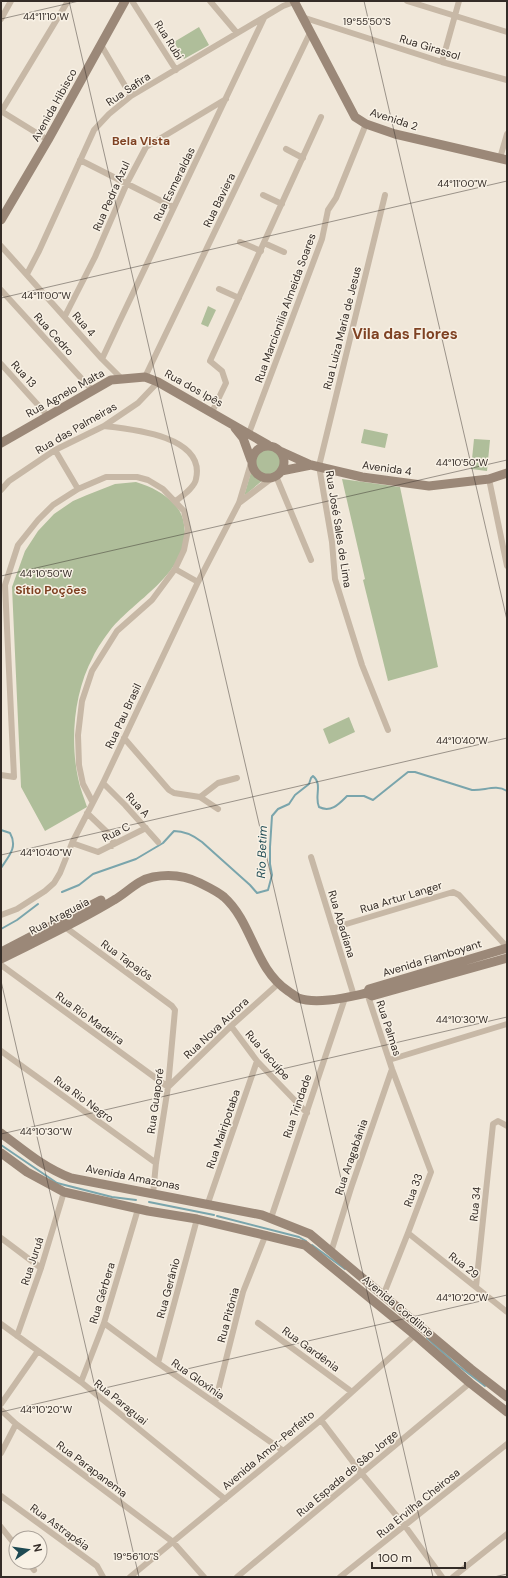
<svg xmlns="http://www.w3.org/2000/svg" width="508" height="1578" font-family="'DM Sans',sans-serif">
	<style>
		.green { fill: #afbe9a }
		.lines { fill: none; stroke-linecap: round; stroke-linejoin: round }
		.stream { stroke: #7aa5ac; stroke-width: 2 }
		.street { stroke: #c7b8a6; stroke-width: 6 }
		.secondary { stroke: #9b8878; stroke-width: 9 }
		.ticks { fill: none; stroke: #342c27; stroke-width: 1; stroke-opacity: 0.45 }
		.labels { text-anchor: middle; stroke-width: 3; stroke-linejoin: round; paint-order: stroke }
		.street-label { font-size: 11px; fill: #342c27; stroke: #f8f1e5 }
		.neighbourhood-label { font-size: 12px; font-weight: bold; fill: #7f4223; stroke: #f8f1e5 }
		.water-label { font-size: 12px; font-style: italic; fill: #1e4a53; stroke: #f8f1e5 }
		.district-label { font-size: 15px; font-weight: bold; fill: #7f4223; stroke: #f8f1e5 }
		.ticks-label { font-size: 10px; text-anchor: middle; fill: #342c27; stroke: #f8f1e5; stroke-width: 3; stroke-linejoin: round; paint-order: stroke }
	</style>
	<rect width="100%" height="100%" fill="#f0e7d9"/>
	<path class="green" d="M 199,27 L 209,45 L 184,59 L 174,42 Z
		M 208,306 L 216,310 L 208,327 L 201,324 Z
		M 364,429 L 388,434 L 385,448 L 361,443 Z
		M 474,439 L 490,440 L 487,471 L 471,469 Z
		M255 462a13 13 0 1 1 26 0a13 13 0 1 1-26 0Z
		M 251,472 L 256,478 L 263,480 L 244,496 Z
		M 342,479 L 400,487 L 438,667 L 388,681 L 363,580 L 365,579 Z
		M 136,482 C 152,487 164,493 175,505 C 183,514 184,521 185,533 C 185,574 134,601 111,629 C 105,637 97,648 93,657 C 74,692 70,740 78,778 C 80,788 84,798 87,807 L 45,831 L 21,787 L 12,587 L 25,551 L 38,531 L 54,514 L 73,501 L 87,495 L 115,484 Z
		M 349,717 L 355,732 L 329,744 L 323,729 Z"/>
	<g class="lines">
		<path class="stream" d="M 1,830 L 10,833 C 18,847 9,856 1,868
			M 62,892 L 79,885 L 93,874 L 136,859 L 163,843 L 174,831 C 185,831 193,835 202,842 L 250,885 L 257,893 L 268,890 L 272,875 L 270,864 L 270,847 L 272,816 L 278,809 L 289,804 L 295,795 L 309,784 L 311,778 L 313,776 C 323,784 314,797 319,807 C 331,813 339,804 347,796 L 364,796 L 373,800 L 408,772 L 415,772 L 472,790 C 484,791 496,784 507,791
			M 1,929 L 17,920 L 38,904
			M 1,1145 L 57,1183 L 112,1197 L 136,1200
			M 149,1202 L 214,1215
			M 217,1216 L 299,1237 L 306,1241
			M 312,1245 L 345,1269
			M 427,1338 L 456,1364 L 485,1386"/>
		<path class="street" d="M 132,1 L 176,70
			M 210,1 L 237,33
			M 407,1 L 507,32
			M 302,17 L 442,62 L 507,80
			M 1,19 L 11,1
			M 101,45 L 131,96
			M 442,62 L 459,1
			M 1,111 L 48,140
			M 1,112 L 68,1
			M 286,149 L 303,158
			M 500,158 L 507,134
			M 80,160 L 173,207
			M 263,195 L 282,204
			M 385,195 L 319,466 L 332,542 L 335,579 L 362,665 L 388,730
			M 240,242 L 261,251
			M 264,243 L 284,252
			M 1,246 L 102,359 L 121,378
			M 27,274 L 39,251 L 94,130 L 109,114 L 131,96 L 283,6 L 294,2
			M 219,289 L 239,298
			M 1,290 L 92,390
			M 65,316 L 95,257 L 127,183 L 146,147 L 226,99
			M 102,359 C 155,245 210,132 264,18
			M 1,364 L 48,416
			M 145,377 L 310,33
			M 212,412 L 226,383 L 222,371 L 210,361 L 321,117
			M 104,426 C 132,429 206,436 196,479 C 195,487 182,496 176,501
			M 249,433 L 322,239 L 328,210 L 336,198 L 366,124
			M 55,450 L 78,489
			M 276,476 L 311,560
			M 489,479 L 507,566
			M 1,490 L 9,481 L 55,450 L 104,426 L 138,403 L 158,382
			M 239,503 L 272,478
			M 175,569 L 198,582
			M 124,738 L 169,790 L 174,793 L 200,797 L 218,783 L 237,778
			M 1,775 L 14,777 L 5,585 L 18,545 L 38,520 L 53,505 L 78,489 L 106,477 L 137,477 L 148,480 L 163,489 L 184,511 L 188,530 L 184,550 L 175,569 L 152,600 L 117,631 L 92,671 L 82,701 L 78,735 L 79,765 L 83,784 L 92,801
			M 103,783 L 125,805 L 158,842
			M 200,797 L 218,809
			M 87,813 L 111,836 L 113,841 L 112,846
			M 72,843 L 98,852 L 146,828
			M 311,857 L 354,996
			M 1,915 L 17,909 L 45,891 L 54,883 L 60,873 L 72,843 L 103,783 L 198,582 L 239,503 L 251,463
			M 65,927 L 172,1006 L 175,1010 L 168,1087 L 156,1163 L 153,1194
			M 333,928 L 453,892 L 459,895 L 507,947
			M 1,965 L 168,1087 L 231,1026 L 278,984
			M 367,993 L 392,1069 L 431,1172 L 408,1233 L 383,1296
			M 231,1026 L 257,1061 L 307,1113
			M 1,1051 L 156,1163
			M 389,1060 L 507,1024
			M 208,1203 L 257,1061
			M 271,1218 L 345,998
			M 408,1233 L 507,1312
			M 1,1238 L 41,1268
			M 331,1252 L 351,1188 L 392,1069
			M 476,1287 L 493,1124 L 498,1121 L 507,1126
			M 104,1323 L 158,1363 L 282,1450
			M 258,1323 L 352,1392
			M 1,1324 L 81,1382 L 225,1499
			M 17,1336 L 41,1268 L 64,1192
			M 158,1363 L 197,1219
			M 81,1382 L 104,1323 L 138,1209
			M 215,1403 L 243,1292 L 266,1234
			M 1,1404 L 38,1351
			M 1,1410 L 16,1424 L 173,1542 L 204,1577
			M 321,1420 L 362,1474 L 405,1526 L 442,1577
			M 1,1453 L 16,1424
			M 1,1496 L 97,1566 L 103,1577
			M 1,1527 L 16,1546
			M 28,1562 L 34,1570
			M 130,1577 L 321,1420 L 415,1335
			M 237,1577 L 470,1383
			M 340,1577 L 507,1444
			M 453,1577 L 507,1534"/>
		<path class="secondary" d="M 294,1 L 355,117 L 366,124 L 395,134 L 507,160
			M 1,220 L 48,140 L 125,1
			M 235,428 L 243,438 L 251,460
			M 1,443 L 111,380 L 145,377 L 158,382 L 268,445
			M252 462a16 16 0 1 1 32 0a16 16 0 1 1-32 0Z
			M 280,451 L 311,465 L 362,477 L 429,486 L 489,479 L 507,473
			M 281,471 L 311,465
			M 507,948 L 369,989 L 367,993 L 372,996 L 507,958
			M 1,952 L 101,900
			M 1,959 C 39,940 78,922 114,900 C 127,893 137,880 153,877 C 169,874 186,876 200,883 C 208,887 217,891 224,897 C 253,923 254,968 288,991 C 291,993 295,996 298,998 C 317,1005 348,997 367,993
			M 1,1133 C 25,1151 43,1167 71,1178 L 262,1215 L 310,1234 L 471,1369 L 507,1397
			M 1,1153 L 27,1172 L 64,1192 L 148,1211 L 197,1219 L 305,1245 L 415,1335 L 470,1383 L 507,1412"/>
	</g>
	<path class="ticks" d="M 69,1 L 433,1577M 364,1 L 507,620M 1,19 L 79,1M 1,298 L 507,181M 1,576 L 507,460M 1,855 L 507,738M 1,981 L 139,1577M 1,1134 L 507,1017M 1,1412 L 507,1295M 494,1577 L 507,1574"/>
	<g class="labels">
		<g class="street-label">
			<text transform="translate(169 40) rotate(58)" y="4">Rua Rubi</text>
			<text transform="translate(430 47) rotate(17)" y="4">Rua Girassol</text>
			<text transform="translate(128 89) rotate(-34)" y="4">Rua Safira</text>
			<text transform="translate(54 105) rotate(-61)" y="4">Avenida Hibisco</text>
			<text transform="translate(394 119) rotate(18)" y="4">Avenida 2</text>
			<text transform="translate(174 184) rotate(-64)" y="4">Rua Esmeraldas</text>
			<text transform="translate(111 196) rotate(-66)" y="4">Rua Pedra Azul</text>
			<text transform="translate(219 200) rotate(-64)" y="4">Rua Baviera</text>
			<text transform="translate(285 308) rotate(-70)" y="4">Rua Marcionilia Almeida Soares</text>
			<text transform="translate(84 324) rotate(49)" y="4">Rua 4</text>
			<text transform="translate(342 328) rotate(-76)" y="4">Rua Luiza Maria de Jesus</text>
			<text transform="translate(54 334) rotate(48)" y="4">Rua Cedro</text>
			<text transform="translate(24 374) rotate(48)" y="4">Rua 13</text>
			<text transform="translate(194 388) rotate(29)" y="4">Rua dos Ipês</text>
			<text transform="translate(65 393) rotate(-29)" y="4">Rua Agnelo Malta</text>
			<text transform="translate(76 428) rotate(-30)" y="4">Rua das Palmeiras</text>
			<text transform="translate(387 468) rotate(8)" y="4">Avenida 4</text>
			<text transform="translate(339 529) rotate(81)" y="4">Rua José Sales de Lima</text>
			<text transform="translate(123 716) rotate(-65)" y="4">Rua Pau Brasil</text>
			<text transform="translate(138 805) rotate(47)" y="4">Rua A</text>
			<text transform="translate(116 832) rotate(-27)" y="4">Rua C</text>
			<text transform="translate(401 897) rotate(-17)" y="4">Rua Artur Langer</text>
			<text transform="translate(59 916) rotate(-28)" y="4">Rua Araguaia</text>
			<text transform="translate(342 924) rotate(73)" y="4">Rua Abadiana</text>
			<text transform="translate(432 958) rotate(-17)" y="4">Avenida Flamboyant</text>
			<text transform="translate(127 960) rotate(36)" y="4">Rua Tapajós</text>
			<text transform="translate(90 1018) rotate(36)" y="4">Rua Rio Madeira</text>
			<text transform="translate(216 1028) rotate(-43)" y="4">Rua Nova Aurora</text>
			<text transform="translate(389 1028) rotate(72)" y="4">Rua Palmas</text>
			<text transform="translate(268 1055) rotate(49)" y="4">Rua Jacuípe</text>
			<text transform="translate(84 1099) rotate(36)" y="4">Rua Rio Negro</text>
			<text transform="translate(155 1101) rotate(-82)" y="4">Rua Guaporé</text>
			<text transform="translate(297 1106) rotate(-71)" y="4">Rua Trindade</text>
			<text transform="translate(223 1129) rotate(-71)" y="4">Rua Mairipotaba</text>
			<text transform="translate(351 1157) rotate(-71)" y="4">Rua Aragabânia</text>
			<text transform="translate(133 1177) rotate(11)" y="4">Avenida Amazonas</text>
			<text transform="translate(413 1190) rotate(-70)" y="4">Rua 33</text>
			<text transform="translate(475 1204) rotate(-84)" y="4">Rua 34</text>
			<text transform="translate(32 1261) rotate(-72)" y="4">Rua Juruá</text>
			<text transform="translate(464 1265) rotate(38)" y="4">Rua 29</text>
			<text transform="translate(168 1288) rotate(-75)" y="4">Rua Gerânio</text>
			<text transform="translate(102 1293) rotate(-73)" y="4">Rua Gérbera</text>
			<text transform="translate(398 1306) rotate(40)" y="4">Avenida Cordiline</text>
			<text transform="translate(228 1315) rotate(-75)" y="4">Rua Pitônia</text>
			<text transform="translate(311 1349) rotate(36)" y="4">Rua Gardênia</text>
			<text transform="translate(198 1379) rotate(35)" y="4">Rua Gloxínia</text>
			<text transform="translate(121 1402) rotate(39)" y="4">Rua Paraguai</text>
			<text transform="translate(268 1450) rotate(-40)" y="4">Avenida Amor-Perfeito</text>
			<text transform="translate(92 1469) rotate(37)" y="4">Rua Parapanema</text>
			<text transform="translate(347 1473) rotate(-40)" y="4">Rua Espada de São Jorge</text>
			<text transform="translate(418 1503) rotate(-39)" y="4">Rua Ervilha Cheirosa</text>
			<text transform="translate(60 1527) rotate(36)" y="4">Rua Astrapéia</text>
		</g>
		<g class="neighbourhood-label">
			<text x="141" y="145">Bela Vista</text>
			<text x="51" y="594">Sítio Poções</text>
		</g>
		<g class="water-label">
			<text transform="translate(262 852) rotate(-88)" y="4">Rio Betim</text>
		</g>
		<g class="district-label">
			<text x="405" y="339">Vila das Flores</text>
		</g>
	</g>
	<g class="ticks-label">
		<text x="46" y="20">44°11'10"W</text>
		<text x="367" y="25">19°55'50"S</text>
		<text x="462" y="187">44°11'00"W</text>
		<text x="46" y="299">44°11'00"W</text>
		<text x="462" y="466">44°10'50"W</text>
		<text x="46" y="577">44°10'50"W</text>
		<text x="462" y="744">44°10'40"W</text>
		<text x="46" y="856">44°10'40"W</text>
		<text x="462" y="1023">44°10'30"W</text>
		<text x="46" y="1135">44°10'30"W</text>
		<text x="462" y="1301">44°10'20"W</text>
		<text x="46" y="1413">44°10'20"W</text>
		<text x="136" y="1560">19°56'10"S</text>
	</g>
	<rect width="508" height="1578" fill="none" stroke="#342c27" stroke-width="4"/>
	<g transform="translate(28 1550) rotate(77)"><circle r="19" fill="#f8f1e5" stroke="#aaa299"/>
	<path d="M0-3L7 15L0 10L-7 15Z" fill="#1e4a53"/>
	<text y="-6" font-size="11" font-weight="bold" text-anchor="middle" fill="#342c27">N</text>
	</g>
	<path d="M372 1562v6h93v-6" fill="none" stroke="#342c27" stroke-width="2"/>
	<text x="378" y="1562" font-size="12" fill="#342c27" stroke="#f8f1e5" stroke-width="3" paint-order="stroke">100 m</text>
</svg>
